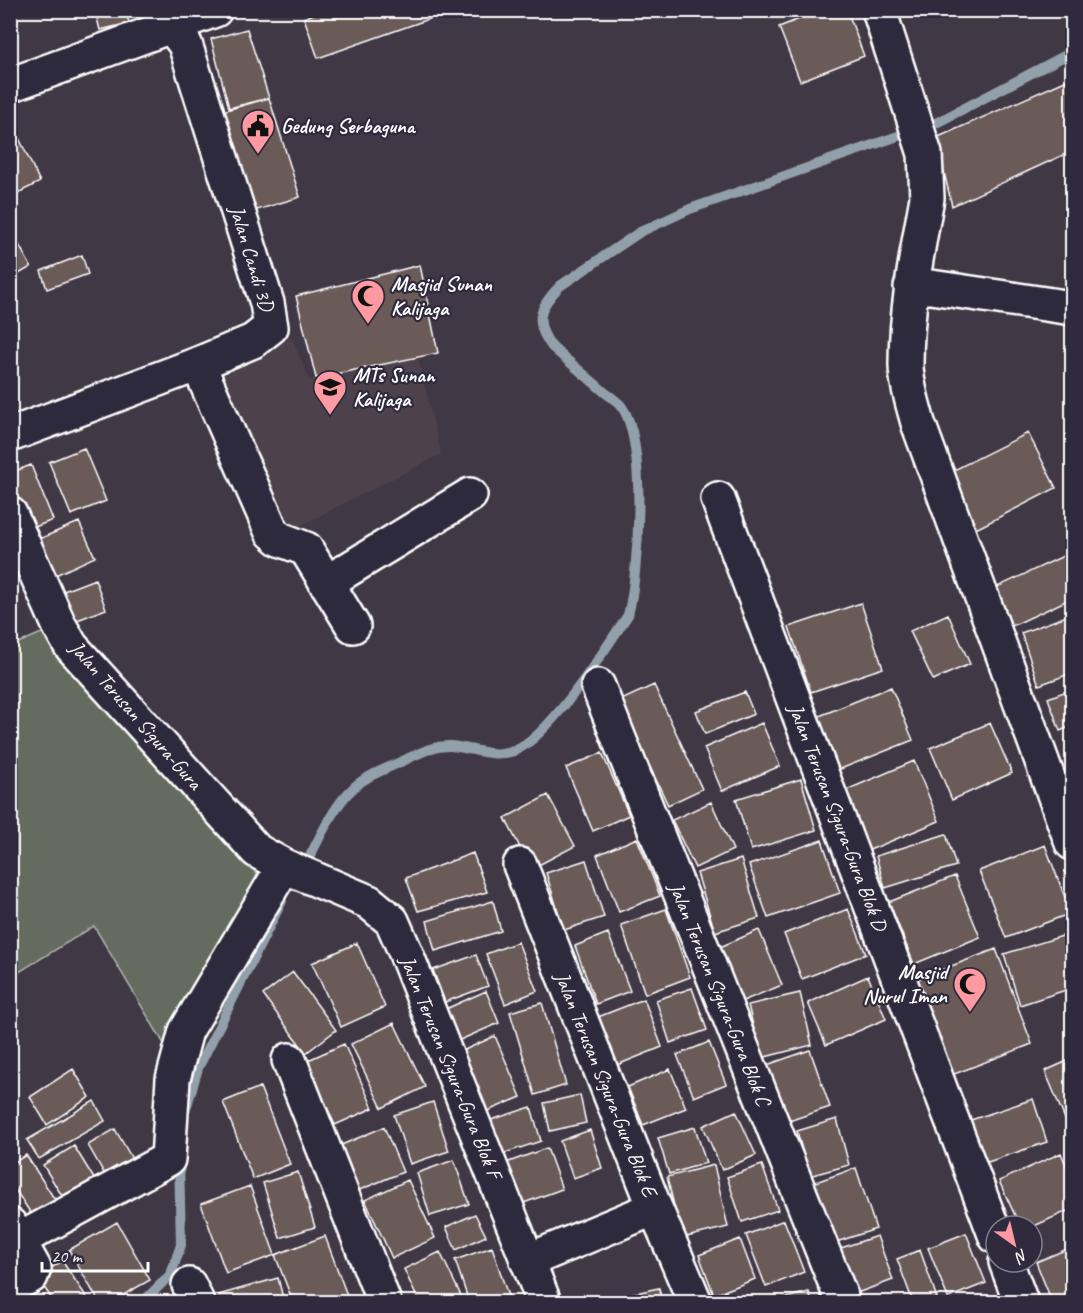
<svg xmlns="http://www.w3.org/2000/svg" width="1083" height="1313" font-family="Caveat,sans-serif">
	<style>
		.built { fill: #4d424b }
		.green { fill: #656c5f; stroke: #b2b6af; stroke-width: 1.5 }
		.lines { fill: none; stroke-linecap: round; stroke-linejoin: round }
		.stream { stroke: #92a0ac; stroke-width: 10 }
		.building { fill: #6a5a58; stroke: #fff; stroke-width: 1.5 }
		.minor-casing { stroke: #fff; stroke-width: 38 }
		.minor { stroke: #2f2a3d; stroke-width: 33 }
		.labels { text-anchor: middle; stroke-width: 4.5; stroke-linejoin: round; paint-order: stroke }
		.poi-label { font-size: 21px; font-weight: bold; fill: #fff; stroke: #2f2a3d; text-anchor: start }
		.street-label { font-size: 21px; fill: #fff; stroke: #2f2a3d }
	</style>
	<rect width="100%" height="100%" fill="#413845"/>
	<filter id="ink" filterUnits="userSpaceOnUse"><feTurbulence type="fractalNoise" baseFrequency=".0167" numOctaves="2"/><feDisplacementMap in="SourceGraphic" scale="12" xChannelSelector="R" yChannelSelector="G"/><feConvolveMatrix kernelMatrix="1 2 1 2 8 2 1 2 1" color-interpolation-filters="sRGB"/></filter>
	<g filter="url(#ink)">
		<path class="built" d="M 292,338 L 309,379 L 418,358 L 441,454 L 282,535 L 210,375 Z"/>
		<path class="green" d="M 44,632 L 263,881 L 167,1049 L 94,926 L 11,977 L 11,646 Z"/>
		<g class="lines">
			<path class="stream" d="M 310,856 C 323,831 338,797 362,781 C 375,772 393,766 407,759 C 422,752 435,745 451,746 C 473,748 491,758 514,751 C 549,738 606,648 628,615 C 639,573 647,442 622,407 C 617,400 607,395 601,389 C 585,375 568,361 552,347 C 533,322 539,307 560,286 L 640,232 L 690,209 L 938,122 L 1072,52
				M 185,1112 L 198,1068 L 282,901
				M 143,1302 L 171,1274 L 181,1245 L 179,1157"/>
		</g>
		<path class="building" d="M 95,10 L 126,10 L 129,23 L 100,30 Z
			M 324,10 L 445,10 L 446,13 L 318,58 L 304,18 Z
			M 822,10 L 847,10 L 864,56 L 800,81 L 779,27 Z
			M 247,29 L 269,98 L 229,108 L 211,39 Z
			M 1072,78 L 1072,151 L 952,206 L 936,138 Z
			M 269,98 L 300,197 L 247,213 L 216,113 Z
			M 18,136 L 40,182 L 14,195 L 10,188 L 10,139 Z
			M 17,241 L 31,267 L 10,279 L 10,245 Z
			M 82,255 L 88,274 L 47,289 L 41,271 Z
			M 420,265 L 438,353 L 316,378 L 296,296 Z
			M 1028,433 L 1056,488 L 972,531 L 944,475 Z
			M 84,448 L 106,501 L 71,515 L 49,462 Z
			M 31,465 L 53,520 L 19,533 L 10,512 L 10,473 Z
			M 79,522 L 95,557 L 47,579 L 30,543 Z
			M 1072,552 L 1072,598 L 1012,626 L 995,588 Z
			M 95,579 L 106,609 L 67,624 L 56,594 Z
			M 861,603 L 883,668 L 811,692 L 789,627 Z
			M 948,614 L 970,664 L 933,680 L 910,631 Z
			M 1072,614 L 1072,673 L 1039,685 L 1021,633 Z
			M 654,685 L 702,789 L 668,805 L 619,701 Z
			M 891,687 L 913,740 L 833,772 L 812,719 Z
			M 1072,689 L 1072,726 L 1060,731 L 1048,698 Z
			M 745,692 L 754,714 L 705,734 L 696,711 Z
			M 762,723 L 780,766 L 722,791 L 704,748 Z
			M 990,723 L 1012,773 L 952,800 L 930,748 Z
			M 602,753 L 629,815 L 593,831 L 566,768 Z
			M 914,761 L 939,821 L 860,854 L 835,795 Z
			M 801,779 L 816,830 L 751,850 L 736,799 Z
			M 548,795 L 575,846 L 531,869 L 505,818 Z
			M 711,802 L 733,850 L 695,868 L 672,820 Z
			M 946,834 L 956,866 L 885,888 L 876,856 Z
			M 637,838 L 660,896 L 619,912 L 597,855 Z
			M 822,840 L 840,893 L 768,918 L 749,865 Z
			M 1045,845 L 1071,913 L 1006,938 L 979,871 Z
			M 473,853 L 487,892 L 418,911 L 406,878 Z
			M 741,859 L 759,918 L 715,932 L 697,873 Z
			M 586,860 L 604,917 L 564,930 L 546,873 Z
			M 955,876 L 980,937 L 914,964 L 889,902 Z
			M 493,901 L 501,931 L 435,951 L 427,921 Z
			M 666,909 L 690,977 L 645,994 L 621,925 Z
			M 848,909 L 866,954 L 802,979 L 784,934 Z
			M 759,930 L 782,985 L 733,1005 L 711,951 Z
			M 608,933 L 630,991 L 596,1004 L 575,946 Z
			M 1072,933 L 1072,988 L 1020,1005 L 1004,954 Z
			M 518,942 L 537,991 L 505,1004 L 486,954 Z
			M 357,943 L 385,1007 L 341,1027 L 312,963 Z
			M 996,949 L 1032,1044 L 944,1078 L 907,983 Z
			M 476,955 L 488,986 L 445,1002 L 433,970 Z
			M 293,972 L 336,1030 L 306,1053 L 263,995 Z
			M 868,976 L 886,1019 L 826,1045 L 808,1003 Z
			M 692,988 L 707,1030 L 670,1043 L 656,1000 Z
			M 486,991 L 499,1023 L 453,1043 L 439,1012 Z
			M 800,993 L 812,1045 L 761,1058 L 748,1005 Z
			M 644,999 L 662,1047 L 617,1065 L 598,1017 Z
			M 542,1003 L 566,1085 L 535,1095 L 510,1012 Z
			M 394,1023 L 425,1087 L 382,1108 L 351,1044 Z
			M 495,1036 L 521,1097 L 483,1113 L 458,1053 Z
			M 709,1042 L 726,1084 L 694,1097 L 677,1055 Z
			M 344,1044 L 373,1108 L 335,1125 L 306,1061 Z
			M 810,1050 L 830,1107 L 780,1124 L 761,1067 Z
			M 1072,1059 L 1072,1116 L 1065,1119 L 1045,1071 Z
			M 73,1069 L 90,1097 L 47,1125 L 30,1097 Z
			M 670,1069 L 686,1108 L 643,1125 L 628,1087 Z
			M 260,1087 L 290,1164 L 253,1179 L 223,1102 Z
			M 580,1095 L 586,1123 L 550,1131 L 544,1103 Z
			M 1033,1099 L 1047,1142 L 976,1166 L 962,1123 Z
			M 94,1101 L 105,1121 L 39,1159 L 27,1140 Z
			M 433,1102 L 449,1151 L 410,1164 L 394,1115 Z
			M 531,1107 L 541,1141 L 499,1155 L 488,1121 Z
			M 736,1111 L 756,1155 L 722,1170 L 703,1126 Z
			M 837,1119 L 849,1165 L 809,1176 L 797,1131 Z
			M 384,1127 L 403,1172 L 357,1191 L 339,1146 Z
			M 695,1127 L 706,1163 L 669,1174 L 658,1138 Z
			M 115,1129 L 139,1171 L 112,1187 L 88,1145 Z
			M 590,1130 L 602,1168 L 573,1178 L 560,1141 Z
			M 74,1146 L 101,1190 L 70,1209 L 43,1165 Z
			M 547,1148 L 562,1189 L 521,1204 L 506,1163 Z
			M 1061,1153 L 1072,1179 L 1072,1209 L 1032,1227 L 1020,1226 L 999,1181 Z
			M 26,1155 L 59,1206 L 36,1221 L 10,1182 L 10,1165 Z
			M 454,1160 L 469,1204 L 430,1216 L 417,1173 Z
			M 714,1165 L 728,1227 L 682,1238 L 667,1177 Z
			M 762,1165 L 778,1210 L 742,1222 L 727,1177 Z
			M 856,1168 L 876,1229 L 827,1245 L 807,1185 Z
			M 298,1172 L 315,1227 L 280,1238 L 263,1183 Z
			M 408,1180 L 435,1238 L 392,1258 L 365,1200 Z
			M 250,1186 L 275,1255 L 226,1273 L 201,1204 Z
			M 475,1214 L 486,1236 L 456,1250 L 446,1227 Z
			M 784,1220 L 804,1272 L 766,1287 L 746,1235 Z
			M 117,1222 L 150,1280 L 111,1302 L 99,1302 L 69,1250 Z
			M 966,1233 L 986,1283 L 948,1298 L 928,1248 Z
			M 325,1236 L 348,1298 L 335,1302 L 293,1302 L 275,1255 Z
			M 877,1236 L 893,1280 L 854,1294 L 838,1249 Z
			M 740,1239 L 755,1279 L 714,1295 L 699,1255 Z
			M 492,1247 L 510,1302 L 469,1302 L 455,1260 Z
			M 1072,1247 L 1072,1302 L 1052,1302 L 1036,1262 Z
			M 920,1250 L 937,1298 L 925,1302 L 913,1302 L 897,1259 Z
			M 440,1252 L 464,1302 L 419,1302 L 404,1269 Z
			M 62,1261 L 90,1302 L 54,1302 L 37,1277 Z
			M 278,1278 L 284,1302 L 202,1302 L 201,1300 Z
			M 659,1288 L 662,1302 L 623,1302 L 621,1296 Z
			M 809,1292 L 812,1302 L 773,1302 L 773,1301 Z
			M 605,1295 L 608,1302 L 583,1302 Z"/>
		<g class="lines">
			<g class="minor-casing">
				<path id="minor" d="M 879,10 L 925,154 L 927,198 C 917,253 906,308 906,364 C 906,383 913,404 918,423 L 1072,843
					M 10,85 L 215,10
					M 911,287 L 931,287 L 1072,308
					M 198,364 L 272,532 L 280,539 L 306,549 L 353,626
					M 10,435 L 198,364 L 253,341 L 271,327 L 267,303 L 185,44 L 159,10
					M 718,499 L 996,1237
					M 10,514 L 59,625 L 71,646 L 257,851 L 284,866 L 369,902 L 392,921 L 405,951 L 544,1302
					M 326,583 L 470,495
					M 598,686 L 843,1302
					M 520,865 L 655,1208 L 695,1302
					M 289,1060 L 384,1302
					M 10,1225 L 34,1268 L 31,1276 L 10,1286
					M 19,1240 L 168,1159 L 173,1079 L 186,1031 L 284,866
					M 527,1261 L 655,1208
					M 1006,1262 L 1021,1302
					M 189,1285 L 197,1302"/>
			</g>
			<use href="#minor" class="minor"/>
		</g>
	</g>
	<defs>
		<g id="civic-pin" transform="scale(1.725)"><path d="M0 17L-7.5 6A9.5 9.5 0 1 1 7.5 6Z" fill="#ff9aa2" stroke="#2f2a3d"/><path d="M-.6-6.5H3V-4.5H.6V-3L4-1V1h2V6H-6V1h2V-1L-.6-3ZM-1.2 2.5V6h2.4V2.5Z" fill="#111"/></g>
		<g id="mosque-pin" transform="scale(1.725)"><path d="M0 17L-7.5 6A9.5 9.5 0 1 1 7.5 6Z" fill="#ff9aa2" stroke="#2f2a3d"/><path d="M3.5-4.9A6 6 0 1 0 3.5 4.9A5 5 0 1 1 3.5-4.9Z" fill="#111"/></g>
		<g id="school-pin" transform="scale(1.725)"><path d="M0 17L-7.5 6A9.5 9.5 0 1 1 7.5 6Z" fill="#ff9aa2" stroke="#2f2a3d"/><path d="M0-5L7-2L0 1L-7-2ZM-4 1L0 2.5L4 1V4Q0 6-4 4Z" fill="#111"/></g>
	</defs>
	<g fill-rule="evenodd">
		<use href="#civic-pin" x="258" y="126"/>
		<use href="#mosque-pin" x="368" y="296"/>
		<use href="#school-pin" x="330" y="387"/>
		<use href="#mosque-pin" x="970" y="984"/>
	</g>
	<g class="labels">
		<g class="poi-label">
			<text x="281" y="133">Gedung Serbaguna</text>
			<text x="391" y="291">Masjid Sunan<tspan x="391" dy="24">Kalijaga</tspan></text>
			<text x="353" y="382">MTs Sunan<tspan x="353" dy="24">Kalijaga</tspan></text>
			<text x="947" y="979" text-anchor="end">Masjid<tspan x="947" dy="24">Nurul Iman</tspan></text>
		</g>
		<g class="street-label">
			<text transform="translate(252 258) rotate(73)" y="7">Jalan Candi 3D</text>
			<text transform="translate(136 715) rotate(49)" y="7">Jalan Terusan Sigura-Gura</text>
			<text transform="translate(838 817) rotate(69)" y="7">Jalan Terusan Sigura-Gura Blok D</text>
			<text transform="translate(720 994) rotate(68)" y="7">Jalan Terusan Sigura-Gura Blok C</text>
			<text transform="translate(451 1067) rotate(68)" y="7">Jalan Terusan Sigura-Gura Blok F</text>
			<text transform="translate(606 1084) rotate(68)" y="7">Jalan Terusan Sigura-Gura Blok E</text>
		</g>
	</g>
	<rect width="1083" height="1313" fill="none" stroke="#2f2a3d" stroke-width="36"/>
	<rect x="18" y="18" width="1047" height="1277" fill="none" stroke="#fff" stroke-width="2" filter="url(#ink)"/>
	<g transform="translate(1014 1244) rotate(146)"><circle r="28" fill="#2f2a3d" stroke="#827f8b" stroke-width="1.5"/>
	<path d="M0-4.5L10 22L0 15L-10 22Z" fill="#ff9aa2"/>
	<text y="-9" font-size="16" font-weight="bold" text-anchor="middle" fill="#ffffff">N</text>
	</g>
	<path d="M42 1262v9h106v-9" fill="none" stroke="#ffffff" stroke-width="3"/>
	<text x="51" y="1262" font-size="18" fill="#ffffff" stroke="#2f2a3d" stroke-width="4.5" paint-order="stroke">20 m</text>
</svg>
